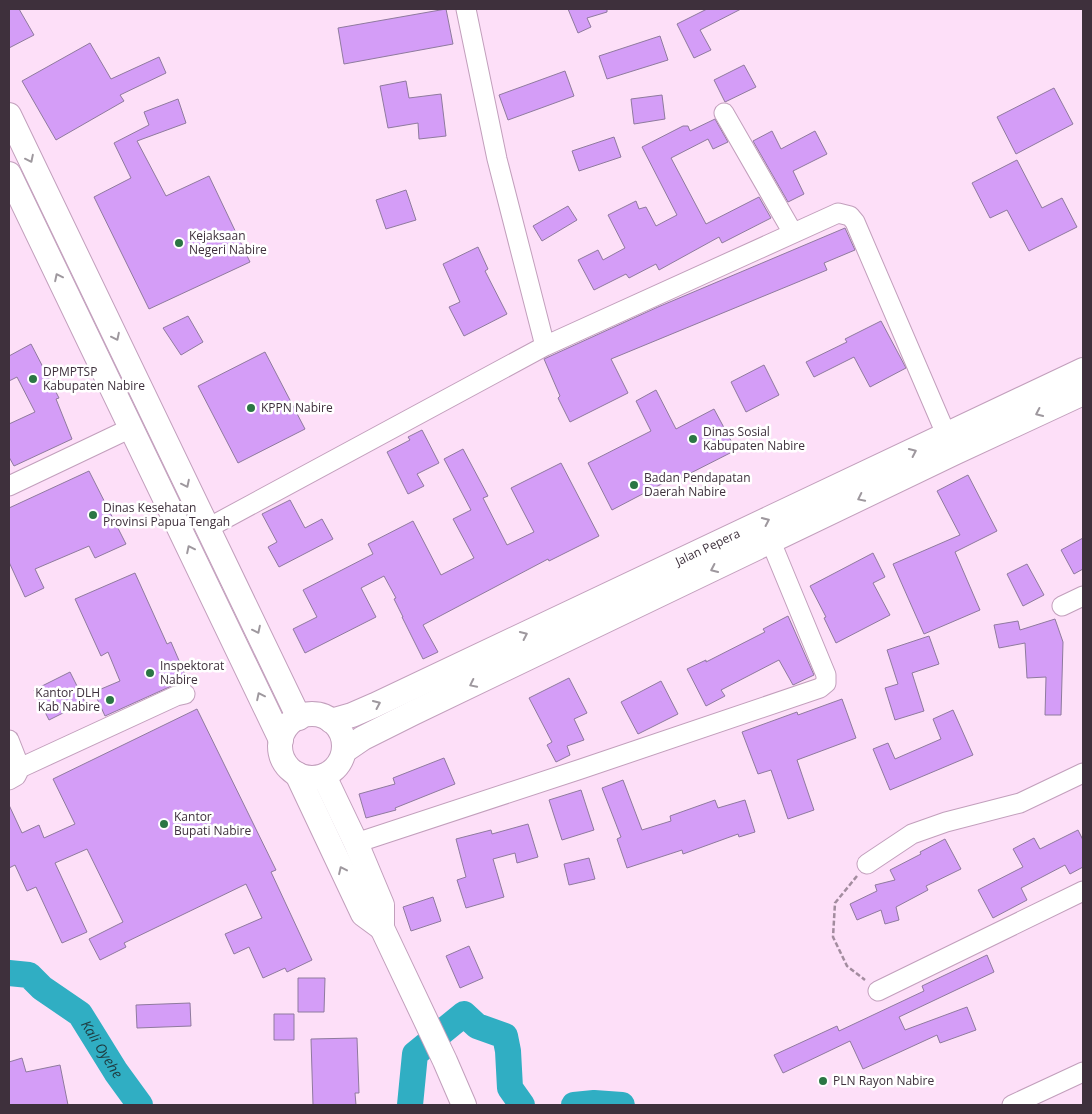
<svg xmlns="http://www.w3.org/2000/svg" width="1092" height="1114" font-family="'Open Sans',sans-serif">
	<style>
		.lines { fill: none; stroke-linecap: round; stroke-linejoin: round }
		.river { stroke: #30aec3; stroke-width: 26 }
		.building { fill: #d49df7; stroke: #8f7a9e }
		.minor-casing { stroke: #c29fbc; stroke-width: 21 }
		.major-casing { stroke: #c29fbc; stroke-width: 26 }
		.path { stroke: #a38c9f; stroke-width: 2.5; stroke-dasharray: 5 2.5; stroke-linecap: butt }
		.minor { stroke: #fff; stroke-width: 19 }
		.major { stroke: #fff; stroke-width: 24 }
		.oneway { stroke: #9e989e }
		.poi-dot { fill: #2b7644; stroke: #fff; stroke-width: 2 }
		.labels { text-anchor: middle; stroke-width: 5; stroke-linejoin: round; paint-order: stroke }
		.poi-label { font-size: 12px; fill: #3e303c; stroke: #fff; text-anchor: start }
		.street-label { font-size: 12px; fill: #3e303c; stroke: #fff }
		.water-label { font-size: 14px; font-style: italic; fill: #1e393e; stroke: #fff }
	</style>
	<rect width="100%" height="100%" fill="#fddff8"/>
	<g class="lines">
		<g class="river">
			<path id="s1" d="M 9,973 L 29,975 L 42,988 L 80,1014 L 116,1072 L 140,1105"/>
			<path d="M 410,1105 L 415,1054 L 464,1014 L 477,1026 L 505,1036 L 508,1051 L 510,1088 L 522,1105"/>
			<path d="M 574,1105 L 594,1103 L 622,1105"/>
		</g>
	</g>
	<path class="building" d="M 9,9 L 19,9 L 34,35 L 9,48 Z
		M 446,9 L 453,44 L 344,64 L 338,28 Z
		M 568,9 L 607,9 L 607,12 L 587,18 L 591,27 L 578,33 Z
		M 707,9 L 741,9 L 700,30 L 711,50 L 694,58 L 677,24 Z
		M 660,36 L 668,60 L 607,79 L 599,56 Z
		M 90,43 L 111,79 L 159,57 L 166,73 L 120,95 L 124,101 L 56,140 L 22,81 Z
		M 744,65 L 756,87 L 725,102 L 714,80 Z
		M 565,71 L 574,96 L 508,120 L 499,95 Z
		M 406,81 L 409,98 L 441,94 L 446,136 L 419,139 L 418,123 L 388,128 L 380,86 Z
		M 1054,88 L 1073,124 L 1016,154 L 997,117 Z
		M 662,95 L 665,119 L 634,124 L 631,99 Z
		M 178,99 L 186,123 L 137,141 L 166,196 L 209,176 L 250,262 L 149,309 L 94,197 L 131,178 L 114,143 L 149,125 L 144,112 Z
		M 715,119 L 728,142 L 713,149 L 708,139 L 671,158 L 706,224 L 759,197 L 771,218 L 722,243 L 719,237 L 659,270 L 656,264 L 629,278 L 626,274 L 594,290 L 578,260 L 598,250 L 603,260 L 625,248 L 608,215 L 636,201 L 639,209 L 646,207 L 656,226 L 677,215 L 642,147 L 683,126 L 688,126 L 690,131 Z
		M 772,131 L 781,149 L 815,131 L 827,154 L 793,171 L 804,194 L 788,202 L 753,141 Z
		M 614,137 L 621,157 L 579,171 L 572,151 Z
		M 1017,160 L 1042,208 L 1062,198 L 1077,227 L 1029,251 L 1007,210 L 990,218 L 972,183 Z
		M 406,190 L 416,220 L 386,229 L 376,200 Z
		M 568,206 L 577,220 L 542,241 L 533,226 Z
		M 845,228 L 855,250 L 824,263 L 827,270 L 611,359 L 628,393 L 570,422 L 558,398 L 560,396 L 544,359 L 658,307 Z
		M 478,247 L 488,269 L 485,271 L 507,314 L 464,336 L 449,307 L 460,302 L 443,264 Z
		M 188,316 L 203,342 L 181,355 L 163,328 Z
		M 881,321 L 906,368 L 870,387 L 854,357 L 814,377 L 806,362 L 847,342 L 845,339 Z
		M 31,344 L 59,398 L 56,399 L 72,439 L 14,466 L 9,457 L 9,424 L 35,412 L 17,377 L 9,381 L 9,356 Z
		M 265,352 L 305,429 L 238,463 L 198,386 Z
		M 764,365 L 779,395 L 746,412 L 731,382 Z
		M 656,390 L 676,429 L 714,409 L 736,450 L 677,480 L 675,477 L 612,510 L 588,463 L 651,431 L 636,401 Z
		M 422,430 L 439,463 L 417,474 L 424,486 L 408,494 L 387,452 L 410,440 L 408,437 Z
		M 463,449 L 488,496 L 483,498 L 507,545 L 534,532 L 511,488 L 561,463 L 599,536 L 549,561 L 548,559 L 423,625 L 438,652 L 423,659 L 402,617 L 403,617 L 394,599 L 396,598 L 384,576 L 361,588 L 376,617 L 305,653 L 293,629 L 317,617 L 303,590 L 373,554 L 368,544 L 413,521 L 441,575 L 474,558 L 453,519 L 471,510 L 444,459 Z
		M 89,471 L 126,544 L 95,558 L 89,546 L 35,569 L 44,588 L 25,597 L 9,562 L 9,508 Z
		M 968,475 L 997,531 L 955,552 L 980,610 L 924,634 L 893,564 L 960,535 L 937,491 Z
		M 290,500 L 305,528 L 322,519 L 333,539 L 279,567 L 268,547 L 277,542 L 262,514 Z
		M 1083,538 L 1083,569 L 1074,574 L 1061,550 Z
		M 873,553 L 885,577 L 873,583 L 890,615 L 836,643 L 824,618 L 826,617 L 810,586 Z
		M 1027,564 L 1044,595 L 1023,606 L 1007,574 Z
		M 135,573 L 167,644 L 171,642 L 187,679 L 105,716 L 94,692 L 120,681 L 108,652 L 101,656 L 75,599 Z
		M 788,616 L 814,675 L 793,685 L 779,660 L 721,690 L 725,696 L 706,706 L 687,669 L 706,660 L 706,662 L 765,632 L 763,629 Z
		M 1055,619 L 1063,642 L 1061,715 L 1045,715 L 1046,677 L 1027,678 L 1025,643 L 999,648 L 994,625 L 1018,621 L 1020,630 Z
		M 929,636 L 939,664 L 912,673 L 924,711 L 895,720 L 885,688 L 898,684 L 887,650 Z
		M 70,672 L 85,702 L 49,720 L 34,690 Z
		M 569,678 L 587,713 L 574,719 L 584,740 L 567,746 L 570,755 L 556,762 L 547,745 L 552,742 L 529,698 Z
		M 661,681 L 678,714 L 638,734 L 621,702 Z
		M 842,699 L 856,738 L 797,760 L 814,810 L 788,819 L 771,770 L 758,774 L 742,732 L 797,712 L 798,715 Z
		M 197,709 L 276,870 L 271,872 L 312,960 L 287,972 L 285,968 L 263,978 L 249,947 L 234,954 L 225,934 L 262,918 L 246,884 L 124,943 L 126,947 L 100,960 L 89,939 L 123,922 L 87,849 L 55,863 L 87,932 L 62,943 L 36,887 L 27,891 L 15,865 L 9,868 L 9,805 L 22,833 L 39,825 L 44,838 L 75,824 L 53,779 Z
		M 953,710 L 973,755 L 890,790 L 873,749 L 888,743 L 895,759 L 941,739 L 933,719 Z
		M 444,758 L 455,784 L 395,808 L 396,810 L 366,818 L 359,794 L 395,784 L 393,778 Z
		M 623,780 L 642,830 L 671,821 L 670,816 L 715,800 L 718,808 L 745,800 L 755,832 L 739,837 L 738,834 L 683,854 L 682,850 L 627,868 L 617,839 L 621,837 L 602,788 Z
		M 581,790 L 594,830 L 562,840 L 549,800 Z
		M 528,824 L 538,857 L 517,863 L 515,853 L 493,859 L 504,897 L 466,908 L 457,880 L 466,877 L 456,839 L 491,830 L 492,834 Z
		M 1078,830 L 1083,840 L 1083,867 L 1070,874 L 1065,865 L 1021,888 L 1027,900 L 993,918 L 978,890 L 1023,867 L 1013,849 L 1034,838 L 1040,849 Z
		M 945,839 L 961,869 L 926,886 L 928,890 L 896,907 L 899,920 L 885,924 L 881,910 L 857,920 L 850,904 L 877,891 L 875,885 L 895,880 L 890,870 L 921,854 L 920,852 Z
		M 589,858 L 595,879 L 569,885 L 564,864 Z
		M 433,897 L 441,921 L 411,931 L 403,907 Z
		M 469,946 L 483,978 L 460,988 L 446,956 Z
		M 987,955 L 994,972 L 899,1017 L 905,1030 L 967,1007 L 976,1030 L 940,1043 L 937,1035 L 863,1069 L 850,1041 L 783,1073 L 774,1055 L 837,1026 L 839,1031 L 924,991 L 922,986 Z
		M 298,978 L 325,978 L 324,1012 L 298,1012 Z
		M 190,1003 L 191,1026 L 137,1028 L 136,1005 Z
		M 274,1014 L 294,1014 L 294,1040 L 274,1040 Z
		M 357,1038 L 359,1093 L 355,1093 L 356,1105 L 313,1105 L 311,1039 Z
		M 22,1058 L 26,1072 L 60,1065 L 68,1105 L 9,1105 L 9,1062 Z"/>
	<g class="lines">
		<g class="minor-casing">
			<path id="minor" d="M 466,9 L 497,159 L 545,346
				M 724,113 L 793,233
				M 9,486 L 131,428
				M 208,528 L 545,346 L 838,213 L 850,216 L 855,222 L 952,448
				M 1062,606 L 1083,596
				M 9,740 L 20,768 L 16,776 L 9,780
				M 20,768 L 176,696 L 185,694
				M 356,843 L 581,769 L 820,688 L 826,683 L 826,675 L 771,542
				M 867,864 L 912,834 L 946,822 L 1020,803 L 1083,773
				M 878,991 L 1083,891
				M 1012,1105 L 1083,1072"/>
		</g>
		<g class="major-casing">
			<g id="major">
				<path d="M 9,115 L 299,718"/>
				<path d="M 9,174 L 281,740"/>
				<circle cx="312" cy="746" r="32"/>
				<path id="s2" d="M 331,721 L 352,715 L 375,705 L 1083,370"/>
				<path d="M 344,751 L 363,738 L 413,713 L 954,453 L 1083,393"/>
				<path d="M 297,774 L 363,914 L 382,928"/>
				<path d="M 324,776 L 356,843 L 382,905 L 382,928 L 445,1061 L 464,1105"/>
			</g>
		</g>
		<path class="path" d="M 857,876 L 835,903 L 833,937 L 847,966 L 865,980"/>
		<use href="#minor" class="minor"/>
		<use href="#major" class="major"/>
	</g>
	<defs><path id="oneway-chevron" d="M-2-3.5L2.5 0L-2 3.5" fill="none" stroke-width="1.6" stroke-linecap="round" stroke-linejoin="round" transform="scale(1.25)"/></defs>
	<g class="oneway">
		<use href="#oneway-chevron" transform="translate(30 159) rotate(64)"/>
		<use href="#oneway-chevron" transform="translate(58 277) rotate(-116)"/>
		<use href="#oneway-chevron" transform="translate(116 337) rotate(64)"/>
		<use href="#oneway-chevron" transform="translate(1039 413) rotate(155)"/>
		<use href="#oneway-chevron" transform="translate(913 452) rotate(-25)"/>
		<use href="#oneway-chevron" transform="translate(186 484) rotate(64)"/>
		<use href="#oneway-chevron" transform="translate(861 498) rotate(154)"/>
		<use href="#oneway-chevron" transform="translate(766 521) rotate(-25)"/>
		<use href="#oneway-chevron" transform="translate(190 549) rotate(-116)"/>
		<use href="#oneway-chevron" transform="translate(714 569) rotate(155)"/>
		<use href="#oneway-chevron" transform="translate(257 630) rotate(64)"/>
		<use href="#oneway-chevron" transform="translate(524 635) rotate(-25)"/>
		<use href="#oneway-chevron" transform="translate(473 684) rotate(154)"/>
		<use href="#oneway-chevron" transform="translate(260 696) rotate(-116)"/>
		<use href="#oneway-chevron" transform="translate(377 704) rotate(-24)"/>
		<use href="#oneway-chevron" transform="translate(342 870) rotate(-115)"/>
	</g>
	<g class="poi-dot">
		<circle cx="179" cy="243" r="5"/>
		<circle cx="33" cy="379" r="5"/>
		<circle cx="251" cy="408" r="5"/>
		<circle cx="693" cy="439" r="5"/>
		<circle cx="634" cy="485" r="5"/>
		<circle cx="93" cy="515" r="5"/>
		<circle cx="150" cy="673" r="5"/>
		<circle cx="110" cy="700" r="5"/>
		<circle cx="164" cy="824" r="5"/>
		<circle cx="823" cy="1081" r="5"/>
	</g>
	<g class="labels">
		<g class="poi-label">
			<text x="189" y="240">Kejaksaan<tspan x="189" dy="14">Negeri Nabire</tspan></text>
			<text x="43" y="376">DPMPTSP<tspan x="43" dy="14">Kabupaten Nabire</tspan></text>
			<text x="261" y="412">KPPN Nabire</text>
			<text x="703" y="436">Dinas Sosial<tspan x="703" dy="14">Kabupaten Nabire</tspan></text>
			<text x="644" y="482">Badan Pendapatan<tspan x="644" dy="14">Daerah Nabire</tspan></text>
			<text x="103" y="512">Dinas Kesehatan<tspan x="103" dy="14">Provinsi Papua Tengah</tspan></text>
			<text x="160" y="670">Inspektorat<tspan x="160" dy="14">Nabire</tspan></text>
			<text x="100" y="697" text-anchor="end">Kantor DLH<tspan x="100" dy="14">Kab Nabire</tspan></text>
			<text x="174" y="821">Kantor<tspan x="174" dy="14">Bupati Nabire</tspan></text>
			<text x="833" y="1085">PLN Rayon Nabire</text>
		</g>
		<g class="street-label">
			<text dy="4" stroke="none"><textPath href="#s2" startOffset="415">Jalan Pepera</textPath></text>
		</g>
		<g class="water-label">
			<text dy="5" stroke="none"><textPath href="#s1" startOffset="126">Kali Oyehe</textPath></text>
		</g>
	</g>
	<rect width="1092" height="1114" fill="none" stroke="#3e303c" stroke-width="20"/>
</svg>
